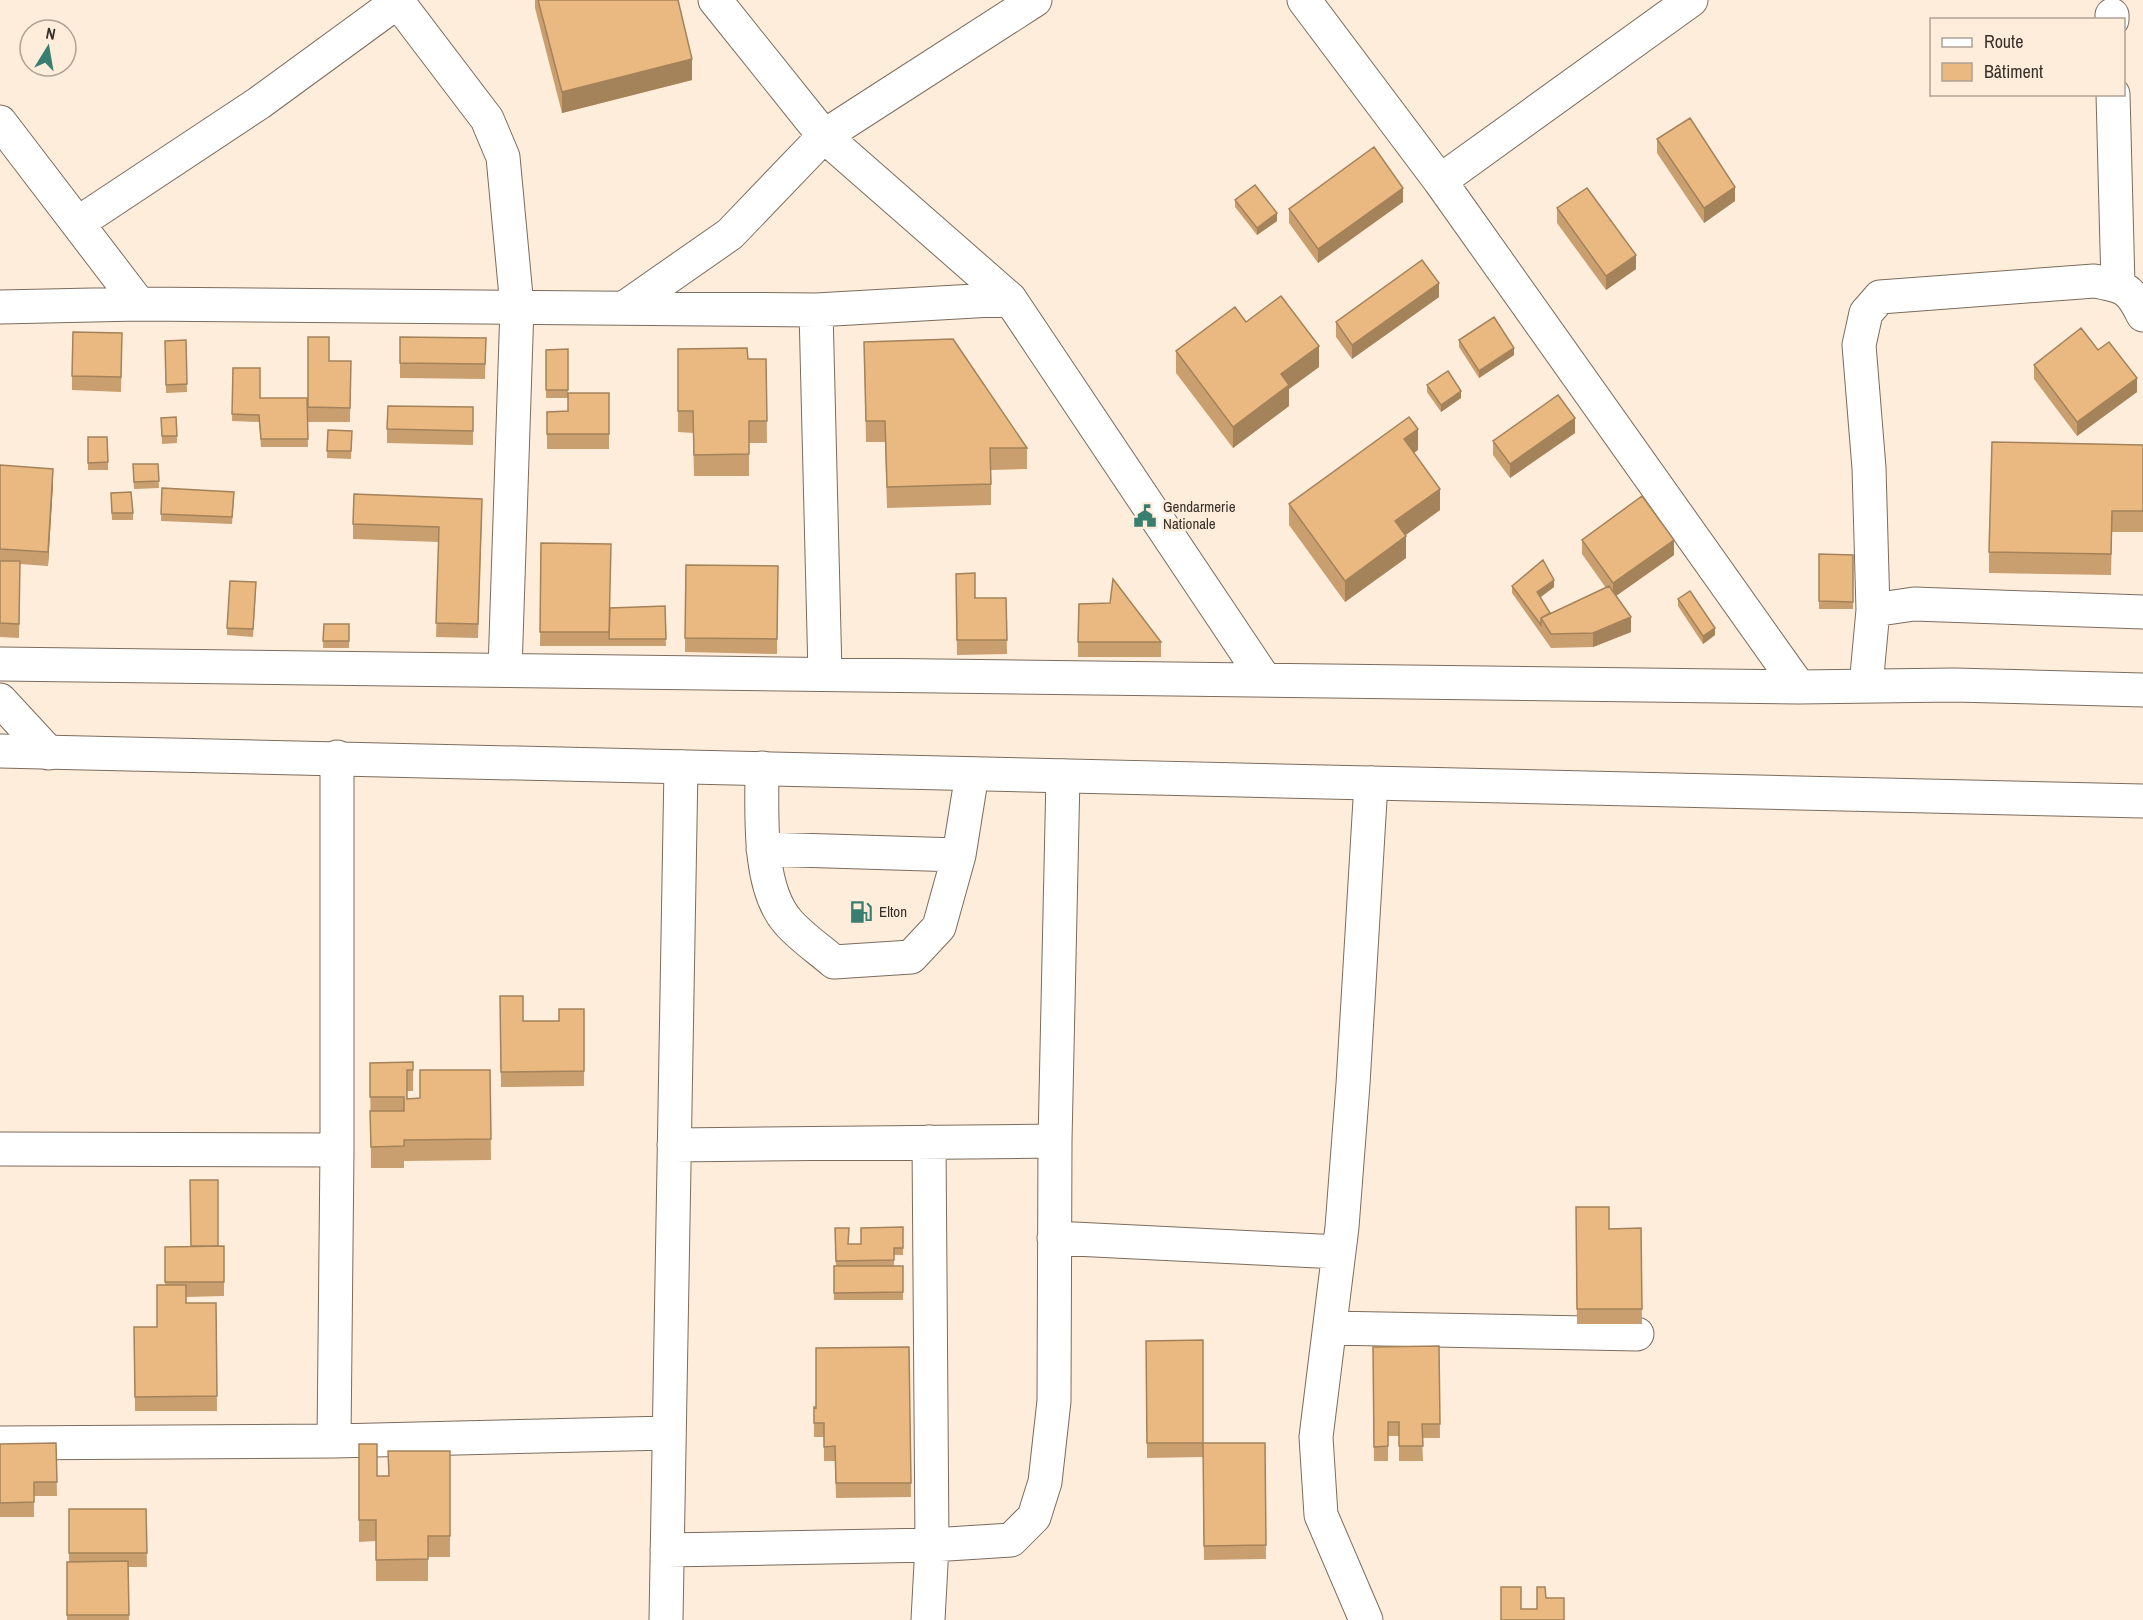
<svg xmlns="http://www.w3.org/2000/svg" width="2143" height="1620" font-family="'Archivo Narrow',sans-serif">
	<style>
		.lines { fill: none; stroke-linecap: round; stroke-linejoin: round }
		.minor-casing { stroke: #7b6c5d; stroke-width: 35 }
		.highway-casing { stroke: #7b6c5d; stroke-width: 35 }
		.minor { stroke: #fff; stroke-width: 33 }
		.highway { stroke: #fff; stroke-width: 33 }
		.wall { fill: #c99f6f }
		.shaded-wall { fill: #a4825a }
		.building { fill: #eab981; stroke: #a4825a; stroke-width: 1.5 }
		.labels { text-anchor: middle; stroke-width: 5; stroke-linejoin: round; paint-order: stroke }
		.poi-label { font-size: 15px; fill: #373029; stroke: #ffeddc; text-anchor: start }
	</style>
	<rect width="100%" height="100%" fill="#ffeddc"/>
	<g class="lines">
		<g class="minor-casing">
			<path id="minor" d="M 715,0 L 824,136 L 1010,299 L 1265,680
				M 1304,0 L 1440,181 L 1799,687
				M 398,2 L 487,119 L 503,157 L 517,307 L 505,670
				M 2112,15 L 2112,20
				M 2113,94 L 2118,285
				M 0,122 L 139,304 L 816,310 L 1010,299
				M 1440,181 L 1691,0
				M 78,223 L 259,103 L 400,0
				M 0,307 L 139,304
				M 624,308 L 730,234 L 824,136 L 1035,0
				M 816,310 L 825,674
				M 1873,610 L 1914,604 L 2143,612
				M 0,664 L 1799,687 L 1954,685 L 2143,690
				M 1866,686 L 1873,610 L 1869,468 L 1859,345 L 1866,313 L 1880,297 L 2094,281 C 2124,286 2130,288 2143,315
				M 0,700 L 49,753
				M 762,768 C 762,813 757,887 788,922 C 801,937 819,949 834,962 L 911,957 L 939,927 L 959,855 L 972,774
				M 763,849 L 959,855
				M 674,1145 L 1055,1141
				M 0,1149 L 337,1150
				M 1054,1238 L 1339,1252
				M 1330,1328 L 1637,1334
				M 334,1441 L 337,1150 L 337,757
				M 0,1443 L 334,1441 L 669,1433
				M 667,1550 L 932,1545 L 1011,1540 L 1034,1517 L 1045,1482 L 1054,1401 L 1055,1141 L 1063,776
				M 666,1620 L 681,767
				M 928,1620 L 932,1545 L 929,1142
				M 1366,1620 L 1321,1515 L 1316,1437 L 1342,1227 L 1353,1084 L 1371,783"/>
		</g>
		<g class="highway-casing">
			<path id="highway" d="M 0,751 L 2143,801"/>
		</g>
		<use href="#minor" class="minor"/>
		<use href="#highway" class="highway"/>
	</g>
	<path class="wall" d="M 535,0 L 678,0 L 692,80 L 562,113 L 535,8 Z
		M 1657,139 L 1735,201 L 1704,223 L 1657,153 Z
		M 1235,200 L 1277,221 L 1257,235 L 1235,207 Z
		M 1403,202 L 1318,263 L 1289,223 L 1289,209 Z
		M 1557,208 L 1636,269 L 1606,290 L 1557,223 Z
		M 1439,297 L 1352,359 L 1336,337 L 1336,322 Z
		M 1246,322 L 1319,367 L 1289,389 L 1289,406 L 1233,448 L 1176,373 L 1176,351 Z
		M 308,337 L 329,361 L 351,361 L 350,422 L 308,422 Z
		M 400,337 L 486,338 L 485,379 L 400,378 Z
		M 186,340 L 187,392 L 166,393 L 165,341 Z
		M 1459,340 L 1514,355 L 1479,378 L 1459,347 Z
		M 864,342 L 1027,448 L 1027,469 L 991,470 L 991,505 L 887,508 L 885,442 L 866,442 Z
		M 122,348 L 121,392 L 72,390 L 72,376 Z
		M 568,349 L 568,393 L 609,393 L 609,449 L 547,449 L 547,412 L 568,411 L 568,398 L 546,398 L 546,350 Z
		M 678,349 L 748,359 L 766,359 L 767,443 L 749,443 L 749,476 L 694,476 L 693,433 L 678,432 Z
		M 2098,350 L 2137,392 L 2077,436 L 2034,379 L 2034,365 Z
		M 233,368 L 260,398 L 307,398 L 308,447 L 261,447 L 259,422 L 232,421 Z
		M 1427,385 L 1461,398 L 1441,412 L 1427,392 Z
		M 473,407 L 473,445 L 387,443 L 387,429 Z
		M 161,418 L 177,436 L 177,443 L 162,444 Z
		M 328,430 L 352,431 L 351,459 L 327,458 Z
		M 1575,433 L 1510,478 L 1493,455 L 1493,441 Z
		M 88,437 L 108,462 L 108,470 L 88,470 Z
		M 2143,445 L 2143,532 L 2112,532 L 2111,575 L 1989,573 L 1989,552 Z
		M 1418,450 L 1414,453 L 1440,510 L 1405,535 L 1406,558 L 1345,602 L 1289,525 L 1289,504 Z
		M 133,464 L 158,464 L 159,488 L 134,489 Z
		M 0,465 L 53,484 L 48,566 L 20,564 L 19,638 L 0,637 Z
		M 162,488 L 234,499 L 232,524 L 161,521 Z
		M 111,501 L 133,513 L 133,520 L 112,520 Z
		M 482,513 L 478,638 L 436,637 L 439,542 L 353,539 L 353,524 Z
		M 1582,540 L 1674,555 L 1616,596 L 1631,632 L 1593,647 L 1551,648 L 1512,593 L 1512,586 L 1554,587 L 1540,597 L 1550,613 L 1606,588 L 1582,554 Z
		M 541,543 L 610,621 L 665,606 L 666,646 L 540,646 Z
		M 1819,554 L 1853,555 L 1853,609 L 1819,609 Z
		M 686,565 L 778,566 L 777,654 L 685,652 Z
		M 956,574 L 975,598 L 1006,598 L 1007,654 L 957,655 Z
		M 256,590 L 253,637 L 227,635 L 227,628 Z
		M 1678,599 L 1715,635 L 1703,644 L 1678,606 Z
		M 324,624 L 349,624 L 349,648 L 323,648 Z
		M 1078,642 L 1161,642 L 1161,657 L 1078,657 Z
		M 500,996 L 523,1021 L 559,1021 L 584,1009 L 584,1086 L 501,1087 Z
		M 413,1062 L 413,1091 L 407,1091 L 407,1099 L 420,1098 L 490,1070 L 491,1160 L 404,1161 L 404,1168 L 371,1168 L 370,1063 Z
		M 1576,1207 L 1609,1229 L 1641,1228 L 1642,1324 L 1577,1324 Z
		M 903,1227 L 903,1255 L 894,1255 L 894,1266 L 903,1266 L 903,1300 L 834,1300 L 834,1266 L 836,1266 L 835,1228 L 848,1244 L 861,1244 Z
		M 224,1246 L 224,1296 L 186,1297 L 186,1303 L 216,1303 L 217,1411 L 135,1411 L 134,1327 L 157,1327 L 165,1285 L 165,1247 Z
		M 1203,1340 L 1203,1457 L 1147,1458 L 1146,1341 Z
		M 1439,1346 L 1440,1438 L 1422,1438 L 1423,1461 L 1399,1461 L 1399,1436 L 1388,1436 L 1388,1461 L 1374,1461 L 1373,1347 Z
		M 909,1347 L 911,1497 L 836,1498 L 835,1461 L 824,1461 L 824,1437 L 814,1437 L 814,1407 L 816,1408 Z
		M 56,1443 L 57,1496 L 34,1496 L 34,1517 L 0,1517 L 0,1444 Z
		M 1203,1443 L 1265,1443 L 1266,1559 L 1204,1560 Z
		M 359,1444 L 377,1476 L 388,1476 L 450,1451 L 450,1557 L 428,1557 L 428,1581 L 376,1581 L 376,1541 L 359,1542 Z
		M 69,1509 L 146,1509 L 147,1567 L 128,1567 L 129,1620 L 67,1620 L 67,1562 L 69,1562 Z"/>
	<path class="shaded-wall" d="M 692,59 L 692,80 L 562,113 L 562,92 Z
		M 1735,187 L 1735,201 L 1704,223 L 1704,208 Z
		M 1403,188 L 1403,202 L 1318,263 L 1318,249 Z
		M 1277,213 L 1277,221 L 1257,235 L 1257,228 Z
		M 1636,255 L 1636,269 L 1606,290 L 1606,276 Z
		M 1439,283 L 1439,297 L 1352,359 L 1352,345 Z
		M 1319,346 L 1319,367 L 1289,389 L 1289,406 L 1233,448 L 1233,427 L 1281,374 Z
		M 1514,348 L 1514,355 L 1479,378 L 1479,371 Z
		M 2137,378 L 2137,392 L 2077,436 L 2077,422 Z
		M 1461,391 L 1461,398 L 1441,412 L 1441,405 Z
		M 1575,418 L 1575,433 L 1510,478 L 1510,464 Z
		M 1418,429 L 1418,450 L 1404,460 L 1404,439 Z
		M 53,469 L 53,484 L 48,566 L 48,552 Z
		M 1440,489 L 1440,510 L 1395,543 L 1395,521 Z
		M 1406,536 L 1406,558 L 1345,602 L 1345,581 Z
		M 1674,540 L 1674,555 L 1613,598 L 1613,583 Z
		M 1554,580 L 1554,587 L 1537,600 L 1537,592 Z
		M 1631,617 L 1631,632 L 1593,647 L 1593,633 Z
		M 1715,628 L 1715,635 L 1703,644 L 1703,636 Z"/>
	<path class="building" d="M 538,0 L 678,0 L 692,59 L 562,92 Z
		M 1690,118 L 1735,187 L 1704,208 L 1657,139 Z
		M 1374,147 L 1403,188 L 1318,249 L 1289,209 Z
		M 1255,185 L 1277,213 L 1257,228 L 1235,200 Z
		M 1587,188 L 1636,255 L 1606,276 L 1557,208 Z
		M 1422,260 L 1439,283 L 1352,345 L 1336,322 Z
		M 1281,296 L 1319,346 L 1281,374 L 1289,385 L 1233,427 L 1176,351 L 1235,307 L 1246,322 Z
		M 1494,317 L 1514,348 L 1479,371 L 1459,340 Z
		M 2081,328 L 2098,350 L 2109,342 L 2137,378 L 2077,422 L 2034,365 Z
		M 73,332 L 122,333 L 121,377 L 72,376 Z
		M 308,337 L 329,337 L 329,361 L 351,361 L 350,408 L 308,407 Z
		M 400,337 L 486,338 L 485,364 L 400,363 Z
		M 953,339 L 1027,448 L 990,448 L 991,484 L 887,487 L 885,421 L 866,421 L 864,342 Z
		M 186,340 L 187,384 L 166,385 L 165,341 Z
		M 747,348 L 748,359 L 766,359 L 767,421 L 749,421 L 749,454 L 694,455 L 693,411 L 678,411 L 678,349 Z
		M 568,349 L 568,390 L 546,390 L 546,350 Z
		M 233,368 L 260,368 L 260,398 L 307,398 L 308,439 L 261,439 L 259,415 L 232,414 Z
		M 1448,371 L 1461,391 L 1441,405 L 1427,385 Z
		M 568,393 L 609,393 L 609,434 L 547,434 L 547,412 L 568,411 Z
		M 1558,395 L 1575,418 L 1510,464 L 1493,441 Z
		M 388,406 L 473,407 L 473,431 L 387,429 Z
		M 176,417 L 177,436 L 162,436 L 161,418 Z
		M 1409,417 L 1418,429 L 1404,439 L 1440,489 L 1395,521 L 1406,536 L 1345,581 L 1289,504 Z
		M 328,430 L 352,431 L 351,451 L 327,451 Z
		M 88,437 L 107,437 L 108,462 L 88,463 Z
		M 1992,442 L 2143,445 L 2143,511 L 2112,511 L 2111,554 L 1989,552 Z
		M 133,464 L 158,464 L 159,481 L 134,482 Z
		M 0,465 L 53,469 L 48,552 L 0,549 Z
		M 162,488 L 234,492 L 232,517 L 161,514 Z
		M 131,492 L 133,513 L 112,513 L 111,493 Z
		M 354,494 L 482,499 L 478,624 L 436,623 L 439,527 L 353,524 Z
		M 1642,496 L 1674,540 L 1613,583 L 1582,540 Z
		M 541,543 L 611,544 L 609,632 L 540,632 Z
		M 1819,554 L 1853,555 L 1853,602 L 1819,601 Z
		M 1543,560 L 1554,580 L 1537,592 L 1550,613 L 1541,618 L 1541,625 L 1512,586 Z
		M 0,561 L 20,561 L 19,624 L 0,623 Z
		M 686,565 L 778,566 L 777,639 L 685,638 Z
		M 975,573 L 975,598 L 1006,598 L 1007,640 L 957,640 L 956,574 Z
		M 1113,579 L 1161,642 L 1078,642 L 1079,604 L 1110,603 Z
		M 230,581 L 256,582 L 253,629 L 227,628 Z
		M 1609,586 L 1631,617 L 1593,633 L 1551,634 L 1541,618 Z
		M 1690,591 L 1715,628 L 1703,636 L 1678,599 Z
		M 665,606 L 666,639 L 609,639 L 610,608 Z
		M 324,624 L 349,624 L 349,641 L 323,641 Z
		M 500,996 L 523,996 L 523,1021 L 559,1021 L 559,1009 L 584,1009 L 584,1071 L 501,1072 Z
		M 413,1062 L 413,1070 L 407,1070 L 407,1099 L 420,1098 L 420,1070 L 490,1070 L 491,1139 L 404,1140 L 404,1146 L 371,1147 L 370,1111 L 404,1111 L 404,1097 L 370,1097 L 370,1063 Z
		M 190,1180 L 218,1180 L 218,1246 L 191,1246 Z
		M 1576,1207 L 1609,1207 L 1609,1229 L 1641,1228 L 1642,1309 L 1577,1309 Z
		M 903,1227 L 903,1248 L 894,1248 L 894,1260 L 836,1261 L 835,1228 L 849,1228 L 848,1244 L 861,1244 L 861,1228 Z
		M 224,1246 L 224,1282 L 165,1282 L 165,1247 Z
		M 834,1266 L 903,1266 L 903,1292 L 834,1293 Z
		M 157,1285 L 186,1285 L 186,1303 L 216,1303 L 217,1396 L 135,1397 L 134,1327 L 157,1327 Z
		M 1203,1340 L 1203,1443 L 1147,1443 L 1146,1341 Z
		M 1439,1346 L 1440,1424 L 1422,1424 L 1423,1446 L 1399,1446 L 1399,1422 L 1388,1422 L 1388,1446 L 1374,1447 L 1373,1347 Z
		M 909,1347 L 911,1483 L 836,1483 L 835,1446 L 824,1447 L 824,1423 L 814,1423 L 814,1407 L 816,1408 L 816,1348 Z
		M 56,1443 L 57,1482 L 34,1482 L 34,1502 L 0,1503 L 0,1444 Z
		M 1203,1443 L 1265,1443 L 1266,1545 L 1204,1546 Z
		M 359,1444 L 377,1444 L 377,1476 L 389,1476 L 388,1451 L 450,1451 L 450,1536 L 428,1536 L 428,1559 L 376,1560 L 376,1520 L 359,1520 Z
		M 69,1509 L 146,1509 L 147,1553 L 69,1553 Z
		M 128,1561 L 129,1615 L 67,1615 L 67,1562 Z
		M 1501,1587 L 1521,1587 L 1521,1609 L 1537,1609 L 1537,1587 L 1545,1587 L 1546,1598 L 1564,1598 L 1564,1620 L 1501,1620 Z"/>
	<defs>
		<g id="civic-bare" transform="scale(1.8)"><path d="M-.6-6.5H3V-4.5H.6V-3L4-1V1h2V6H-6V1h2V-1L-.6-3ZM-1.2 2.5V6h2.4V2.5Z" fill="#3a7e72" stroke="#ffeddc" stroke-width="2.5" paint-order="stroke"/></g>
		<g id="fuel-bare" transform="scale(1.8)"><path d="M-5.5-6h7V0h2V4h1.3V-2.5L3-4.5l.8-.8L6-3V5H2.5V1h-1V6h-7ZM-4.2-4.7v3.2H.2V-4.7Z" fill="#3a7e72" stroke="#ffeddc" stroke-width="2.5" paint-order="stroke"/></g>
	</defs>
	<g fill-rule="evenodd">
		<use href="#civic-bare" x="1145" y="516"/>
		<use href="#fuel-bare" x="861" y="912"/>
	</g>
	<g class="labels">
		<g class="poi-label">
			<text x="1163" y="512">Gendarmerie<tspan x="1163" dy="17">Nationale</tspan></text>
			<text x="879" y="917">Elton</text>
		</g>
	</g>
	<rect x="1930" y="18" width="195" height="78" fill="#ffeddc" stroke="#afa194" stroke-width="1.5"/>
	<rect x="1942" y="38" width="30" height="9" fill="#ffffff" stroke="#afa194" stroke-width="1.5"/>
	<text x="1984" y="48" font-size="18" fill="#373029">Route</text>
	<rect x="1942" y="63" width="30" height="18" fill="#eab981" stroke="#afa194" stroke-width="1.5"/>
	<text x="1984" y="78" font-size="18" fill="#373029">Bâtiment</text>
	<g transform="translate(48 48) rotate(11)"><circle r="28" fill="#ffeddc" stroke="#afa194" stroke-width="1.5"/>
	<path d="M0-4.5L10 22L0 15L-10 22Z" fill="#3a7e72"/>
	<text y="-9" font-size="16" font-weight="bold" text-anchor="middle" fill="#373029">N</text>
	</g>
</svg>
